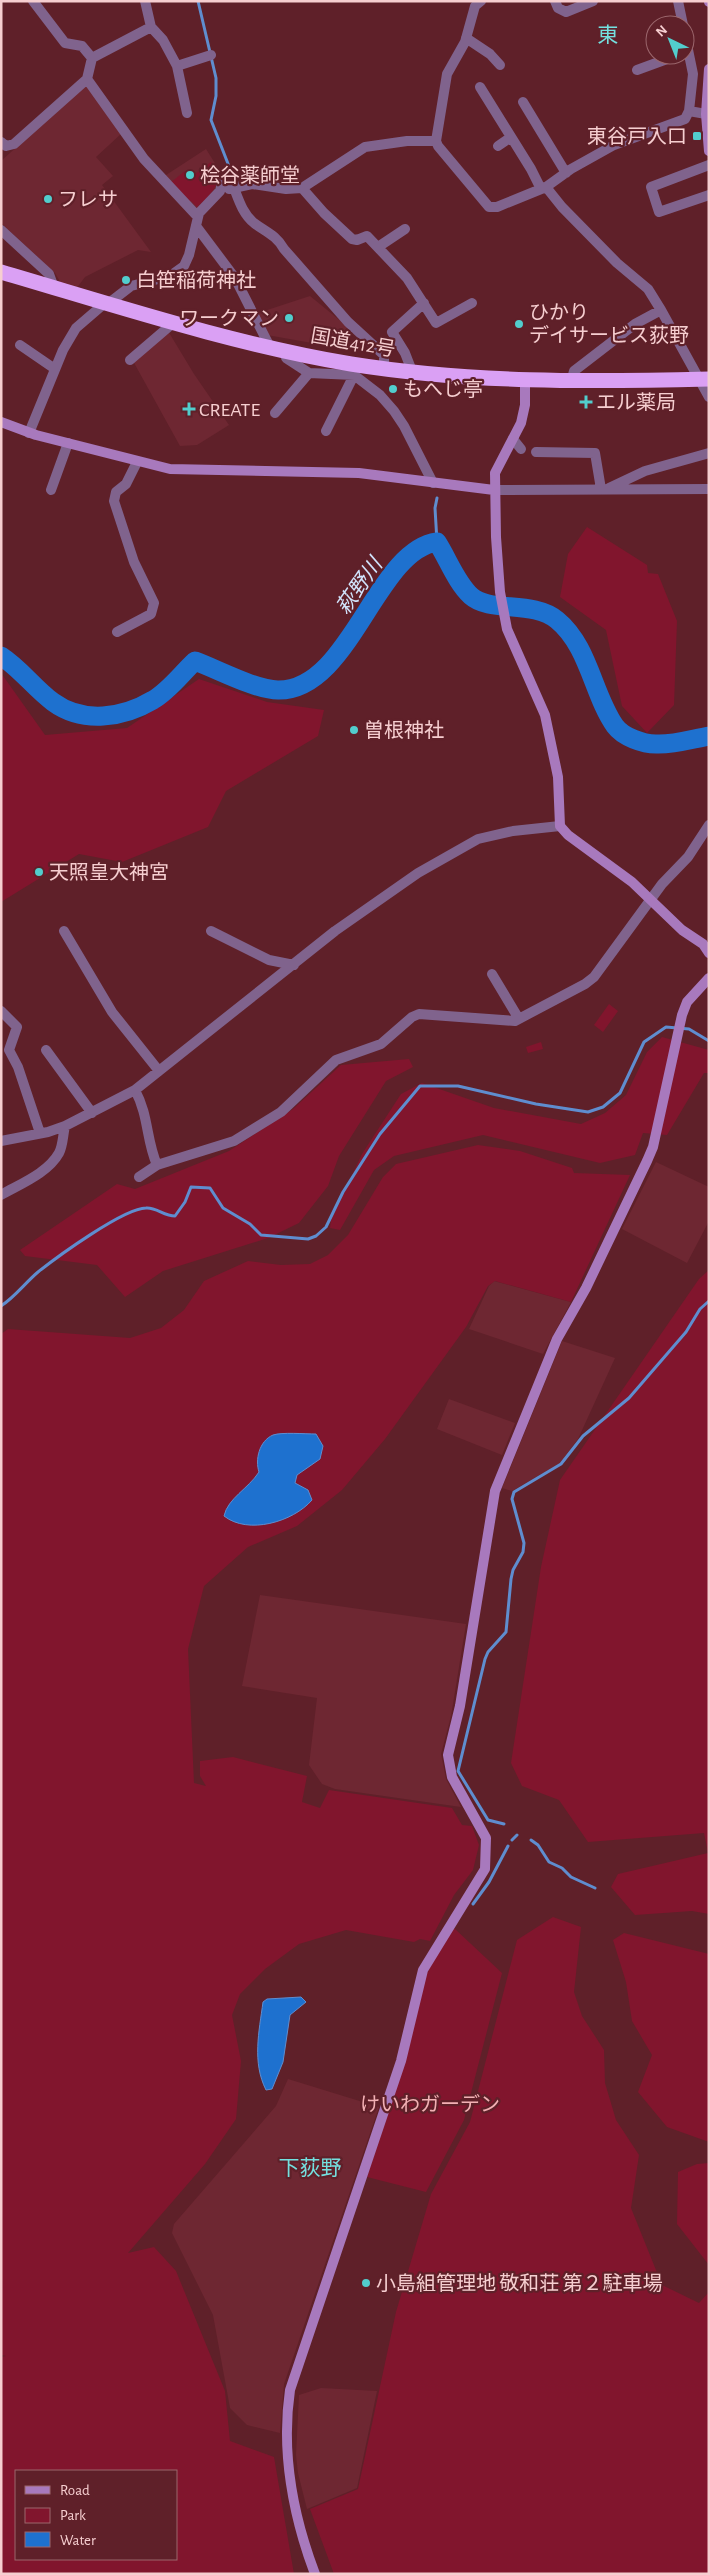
<svg xmlns="http://www.w3.org/2000/svg" width="710" height="2575" font-family="'Alegreya Sans','Noto Sans JP',sans-serif">
	<style>
		.built { fill: #6e2732 }
		.green { fill: #81152d; fill-rule: evenodd }
		.water { fill: #1e71cf; stroke: #5f8dcf }
		.lines { fill: none; stroke-linecap: round; stroke-linejoin: round }
		.stream { stroke: #5f8dcf; stroke-width: 3 }
		.river { stroke: #1e71cf; stroke-width: 19 }
		.street { stroke: #80638d; stroke-width: 10 }
		.secondary { stroke: #a879bd; stroke-width: 10 }
		.highway { stroke: #daa0f4; stroke-width: 15 }
		.poi-dot { fill: #52cdcd; stroke: #5f2029; stroke-width: 2 }
		.labels { text-anchor: middle; stroke-width: 4.5; stroke-linejoin: round; paint-order: stroke }
		.poi-label { font-size: 20px; fill: #f6ced0; stroke: #5f2029; text-anchor: start }
		.street-label { font-size: 20px; fill: #f6ced0; stroke: #5f2029 }
		.park-label { font-size: 20px; fill: #f2b0b4; stroke: #5f2029 }
		.neighbourhood-label { font-size: 21px; fill: #74e0df; stroke: #5f2029 }
		.water-label { font-size: 21px; font-style: italic; fill: #d1e4fc; stroke: #5f2029 }
	</style>
	<rect width="100%" height="100%" fill="#5f2029"/>
	<path class="built" d="M 86,85 L 122,133 L 96,157 L 113,176 L 102,185 L 151,252 L 138,250 L 85,277 L 76,289 L 62,285 L 55,273 L 1,223 L 1,161 Z
		M 206,149 L 218,168 L 220,185 L 196,210 L 163,177 Z
		M 310,296 L 348,327 L 329,346 L 267,335 L 255,314 Z
		M 168,331 L 194,374 L 229,425 L 197,445 L 180,446 L 133,361 Z
		M 656,1162 L 709,1187 L 709,1221 L 687,1263 L 622,1229 Z
		M 494,1281 L 571,1302 L 543,1354 L 469,1329 L 489,1286 Z
		M 562,1341 L 615,1358 L 578,1439 L 560,1463 L 512,1491 L 502,1488 Z
		M 449,1399 L 515,1423 L 502,1455 L 437,1429 Z
		M 260,1595 L 466,1624 L 451,1716 L 441,1754 L 446,1779 L 461,1807 L 335,1789 L 322,1784 L 309,1765 L 317,1698 L 242,1686 Z
		M 288,2079 L 379,2107 L 284,2384 L 280,2433 L 247,2425 L 230,2408 L 213,2315 L 172,2233 L 174,2224 L 276,2106 Z
		M 321,2388 L 377,2391 L 357,2488 L 307,2509 L 298,2473 L 296,2455 L 299,2395 Z"/>
	<path class="green" d="M 211,162 C 225,183 212,193 197,207 L 191,201 L 188,203 L 170,183 L 185,171 L 190,178 Z
		M 587,527 L 647,565 L 648,573 L 658,574 L 677,621 L 674,705 L 647,733 L 622,706 L 606,630 L 560,597 L 568,554 Z
		M 1,673 L 45,735 L 127,728 L 199,679 L 267,702 L 324,710 L 318,736 L 226,791 L 208,827 L 122,862 L 79,854 L 1,902 Z
		M 609,1004 L 618,1011 L 603,1032 L 594,1025 Z
		M 662,1037 L 709,1050 L 709,1073 L 704,1073 L 667,1135 L 643,1133 L 635,1155 L 600,1163 L 483,1135 L 394,1156 L 374,1170 L 340,1230 L 330,1228 L 331,1220 L 362,1154 L 401,1094 L 422,1083 L 494,1108 L 581,1124 L 605,1113 L 626,1095 L 647,1052 Z
		M 541,1042 L 543,1049 L 528,1053 L 526,1047 Z
		M 409,1059 L 413,1067 L 386,1081 L 339,1156 L 328,1186 L 299,1223 L 268,1238 L 163,1271 L 125,1297 L 97,1265 L 25,1256 L 20,1250 L 117,1184 L 135,1189 L 229,1151 L 293,1109 L 341,1065 Z
		M 478,1145 L 520,1151 L 572,1168 L 574,1173 L 630,1175 L 571,1302 L 495,1281 L 488,1286 L 466,1327 L 385,1439 L 342,1490 L 297,1526 L 248,1547 L 204,1586 L 188,1649 L 194,1783 L 206,1786 L 200,1776 L 200,1761 L 233,1757 L 307,1776 L 302,1802 L 320,1808 L 329,1790 L 452,1808 L 462,1825 L 472,1826 L 479,1845 L 473,1870 L 454,1895 L 430,1941 L 420,1939 L 414,1942 L 346,1930 L 299,1944 L 265,1969 L 240,1994 L 232,2015 L 241,2061 L 236,2119 L 205,2164 L 128,2253 L 154,2247 L 176,2271 L 225,2391 L 230,2441 L 274,2457 L 294,2574 L 1,2574 L 1,2357 L 6,2356 L 1,2355 L 1,1334 L 8,1329 L 130,1338 L 161,1328 L 184,1310 L 204,1281 L 248,1261 L 281,1265 L 310,1264 L 328,1255 L 348,1235 L 383,1177 L 396,1164 ZM 16,2471 L 176,2471 L 176,2559 L 16,2559 Z
		M 709,1270 L 709,1914 L 692,1911 L 635,1915 L 611,1887 L 618,1874 L 708,1853 L 704,1833 L 588,1842 L 559,1800 L 522,1786 L 511,1763 L 541,1567 L 560,1480 L 699,1279 Z
		M 553,1917 L 581,1927 L 574,1992 L 582,2016 L 604,2050 L 605,2083 L 616,2120 L 639,2155 L 631,2208 L 662,2285 L 699,2303 L 709,2292 L 709,2574 L 334,2574 L 310,2509 L 358,2489 L 396,2312 L 431,2194 L 470,2122 L 517,1940 Z
		M 451,1928 L 455,1929 L 502,1973 L 464,2120 L 426,2192 L 367,2177 L 401,2074 L 424,1979 Z
		M 624,1933 L 709,1954 L 709,2142 L 667,2127 L 638,2092 L 652,2055 L 632,2021 L 626,1982 L 613,1940 Z
		M 709,2163 L 709,2265 L 677,2224 L 678,2172 L 697,2164 Z"/>
	<path class="water" d="M 316,1434 L 323,1446 L 320,1459 L 297,1475 L 295,1483 L 308,1490 L 312,1500 C 293,1522 248,1535 224,1516 C 228,1498 248,1489 259,1472 C 255,1460 259,1441 273,1435 C 282,1432 305,1434 316,1434 Z
		M 301,1997 L 306,2002 L 290,2015 L 283,2062 L 272,2089 L 266,2090 C 252,2062 259,2032 263,2002 L 267,1999 Z"/>
	<g class="lines">
		<path class="stream" d="M 198,1 L 216,78 L 216,96 L 211,120 L 232,174 L 231,182
			M 437,542 L 435,508 L 437,498
			M 1,1306 C 15,1297 25,1283 38,1272 C 57,1257 124,1208 146,1208 C 156,1207 164,1216 175,1216 L 185,1202 L 191,1187 L 210,1188 L 223,1208 L 250,1224 L 261,1235 L 308,1239 L 316,1236 L 326,1227 L 343,1192 L 380,1134 L 420,1086 L 458,1086 L 536,1104 L 588,1112 L 603,1107 L 620,1093 L 644,1042 L 666,1027 L 689,1029 L 709,1041
			M 504,1824 L 488,1820 L 458,1771 L 485,1659 L 488,1652 L 506,1632 L 511,1579 L 513,1570 L 523,1552 L 524,1543 L 512,1499 L 514,1492 L 561,1464 L 583,1436 L 629,1398 L 686,1332 L 700,1309 L 709,1301
			M 512,1840 L 517,1835
			M 531,1840 L 538,1845 L 549,1862 L 562,1868 L 571,1877 L 595,1888
			M 473,1904 L 489,1882 L 508,1846"/>
		<path class="river" d="M 1,656 C 21,669 34,688 53,702 C 83,724 123,718 153,700 C 169,691 182,673 195,661 C 217,669 256,690 278,690 C 350,691 376,550 437,542 C 448,559 456,582 471,596 C 490,613 533,600 557,620 C 589,646 593,695 615,726 C 623,737 643,744 656,744 C 673,745 692,739 709,736"/>
		<path class="street" d="M 33,1 L 65,43 L 82,46 L 92,58 L 87,79 L 144,159 L 198,217
			M 145,1 L 151,27 L 163,40 L 177,66 L 187,113
			M 481,1 L 475,6 L 465,42 L 447,74 L 436,141 L 438,146 L 489,207 L 497,207 L 546,187 L 562,207 L 617,263 L 648,289 L 661,310 L 709,397
			M 555,1 L 558,8 L 566,12 L 593,1
			M 678,1 L 683,25
			M 685,35 L 693,74 L 689,111
			M 466,38 L 490,54 L 500,65
			M 92,58 L 151,27
			M 177,66 L 211,55
			M 637,70 L 678,55
			M 480,87 L 531,169 L 541,189
			M 523,102 L 566,173
			M 1,142 L 6,146 L 14,144 L 87,79
			M 498,146 L 511,137
			M 709,165 L 651,187 L 659,212 L 709,195
			M 546,187 L 571,169 L 614,145 L 685,119 L 689,111 L 706,114
			M 234,188 C 239,201 243,214 254,223 C 266,232 276,235 284,249 L 348,322 L 384,355 L 384,368
			M 302,188 L 324,213 L 352,239 L 357,240 L 367,236 L 407,278 L 436,323 L 472,303
			M 229,189 L 252,184 L 286,189 L 302,188 L 365,147 L 407,141 L 436,141
			M 196,226 L 235,278 L 270,347
			M 1,230 L 49,274 L 54,288
			M 378,247 L 405,229
			M 20,345 L 55,369
			M 130,360 L 172,324
			M 352,364 L 354,375 L 380,395 L 394,411 L 404,426 L 433,483
			M 412,371 L 405,353 L 392,332 L 424,303
			M 309,373 L 354,375 L 326,431
			M 571,382 L 574,371 L 635,324 L 661,310
			M 275,413 L 309,373 L 286,358 L 286,350
			M 29,433 L 63,350 L 76,328 L 105,303 L 109,303 L 131,286 L 170,276 L 184,266 L 189,255 L 199,213 L 220,191 L 223,180
			M 513,439 L 521,449
			M 536,452 L 595,453 L 601,489
			M 609,488 L 645,471 L 709,453
			M 51,490 L 68,443
			M 494,490 L 709,489
			M 117,632 L 151,614 L 154,603 L 134,562 L 114,501 L 116,492 L 126,484 L 137,462
			M 64,931 L 112,1012 L 159,1071
			M 211,931 L 269,960 L 294,965
			M 492,974 L 519,1019
			M 1,1011 L 17,1027 L 9,1050 L 18,1067 L 40,1133
			M 46,1050 L 92,1113
			M 135,1090 C 149,1116 146,1140 157,1165
			M 1,1141 L 48,1132 L 65,1126 L 135,1090 L 335,931 L 418,873 L 478,839 L 513,831 L 560,826
			M 139,1177 L 157,1165 L 234,1141 L 281,1112 L 336,1060 L 381,1044 L 412,1017 L 419,1014 L 515,1021 L 585,984 L 594,977 L 662,884 L 688,857 L 709,825
			M 1,1195 C 20,1184 48,1173 59,1153 C 63,1146 63,1134 65,1126"/>
		<path class="secondary" d="M 709,1 L 709,2
			M 709,69 L 706,114 L 709,151
			M 525,381 L 525,405 L 521,423 L 495,473 L 496,537 L 500,592 L 507,629 L 545,715 L 558,777 L 560,826 L 568,835 L 632,882 L 682,930 L 703,944 L 709,953
			M 1,422 L 36,435 L 170,469 L 359,473 L 494,490
			M 315,2574 C 293,2516 281,2451 290,2390 L 401,2061 L 423,1970 L 485,1869 L 486,1838 L 452,1777 L 448,1755 L 460,1706 L 495,1491 L 557,1339 L 586,1288 L 647,1161 L 653,1147 L 682,1015 L 687,1002 L 709,978"/>
		<path class="highway" d="M 1,272 C 117,306 232,344 351,364 C 470,383 589,382 709,379"/>
	</g>
	<g class="poi-dot">
		<rect x="692" y="131" width="10" height="10" rx="2.5"/>
		<circle cx="190" cy="175" r="5"/>
		<circle cx="48" cy="199" r="5"/>
		<circle cx="126" cy="280" r="5"/>
		<circle cx="289" cy="318" r="5"/>
		<circle cx="519" cy="324" r="5"/>
		<circle cx="393" cy="389" r="5"/>
		<path d="M583.5 394.5h5v5h5v5h-5v5h-5v-5h-5v-5h5z"/>
		<path d="M186.5 401.5h5v5h5v5h-5v5h-5v-5h-5v-5h5z"/>
		<circle cx="354" cy="730" r="5"/>
		<circle cx="39" cy="872" r="5"/>
		<circle cx="366" cy="2283" r="5"/>
	</g>
	<g class="labels">
		<g class="poi-label">
			<text x="687" y="143" text-anchor="end">東谷戸入口</text>
			<text x="200" y="182">桧谷薬師堂</text>
			<text x="58" y="206">フレサ</text>
			<text x="136" y="287">白笹稲荷神社</text>
			<text x="529" y="319">ひかり<tspan x="529" dy="23">デイサービス荻野</tspan></text>
			<text x="279" y="325" text-anchor="end">ワークマン</text>
			<text x="403" y="396">もへじ亭</text>
			<text x="596" y="409">エル薬局</text>
			<text x="199" y="416">CREATE</text>
			<text x="364" y="737">曽根神社</text>
			<text x="49" y="879">天照皇大神宮</text>
			<text x="376" y="2290">小島組管理地 敬和荘 第２駐車場</text>
		</g>
		<g class="street-label">
			<text transform="translate(353 342) rotate(10)" y="7">国道412号</text>
		</g>
		<g class="park-label">
			<text x="430" y="2111">けいわガーデン</text>
		</g>
		<g class="neighbourhood-label">
			<text x="608" y="42">東</text>
			<text x="310" y="2175">下荻野</text>
		</g>
		<g class="water-label">
			<text transform="translate(359 586) rotate(-55)" y="7">萩野川</text>
		</g>
	</g>
	<rect width="710" height="2575" fill="none" stroke="#f6ced0" stroke-width="5"/>
	<rect x="15" y="2470" width="162" height="90" fill="#5f2029" stroke="#9b666c"/>
	<rect x="25" y="2486" width="25" height="8" fill="#a879bd" stroke="#9b666c"/>
	<text x="60" y="2495" font-size="15" fill="#f6ced0">Road</text>
	<rect x="25" y="2508" width="25" height="15" fill="#81152d" stroke="#9b666c"/>
	<text x="60" y="2520" font-size="15" fill="#f6ced0">Park</text>
	<rect x="25" y="2532" width="25" height="15" fill="#1e71cf" stroke="#9b666c"/>
	<text x="60" y="2545" font-size="15" fill="#f6ced0">Water</text>
	<g transform="translate(670 40) rotate(317)"><circle r="24" fill="#5f2029" stroke="#9b666c"/>
	<path d="M0-4L9 19L0 12L-9 19Z" fill="#52cdcd"/>
	<text y="-8" font-size="14" font-weight="bold" text-anchor="middle" fill="#f6ced0">N</text>
	</g>
</svg>
